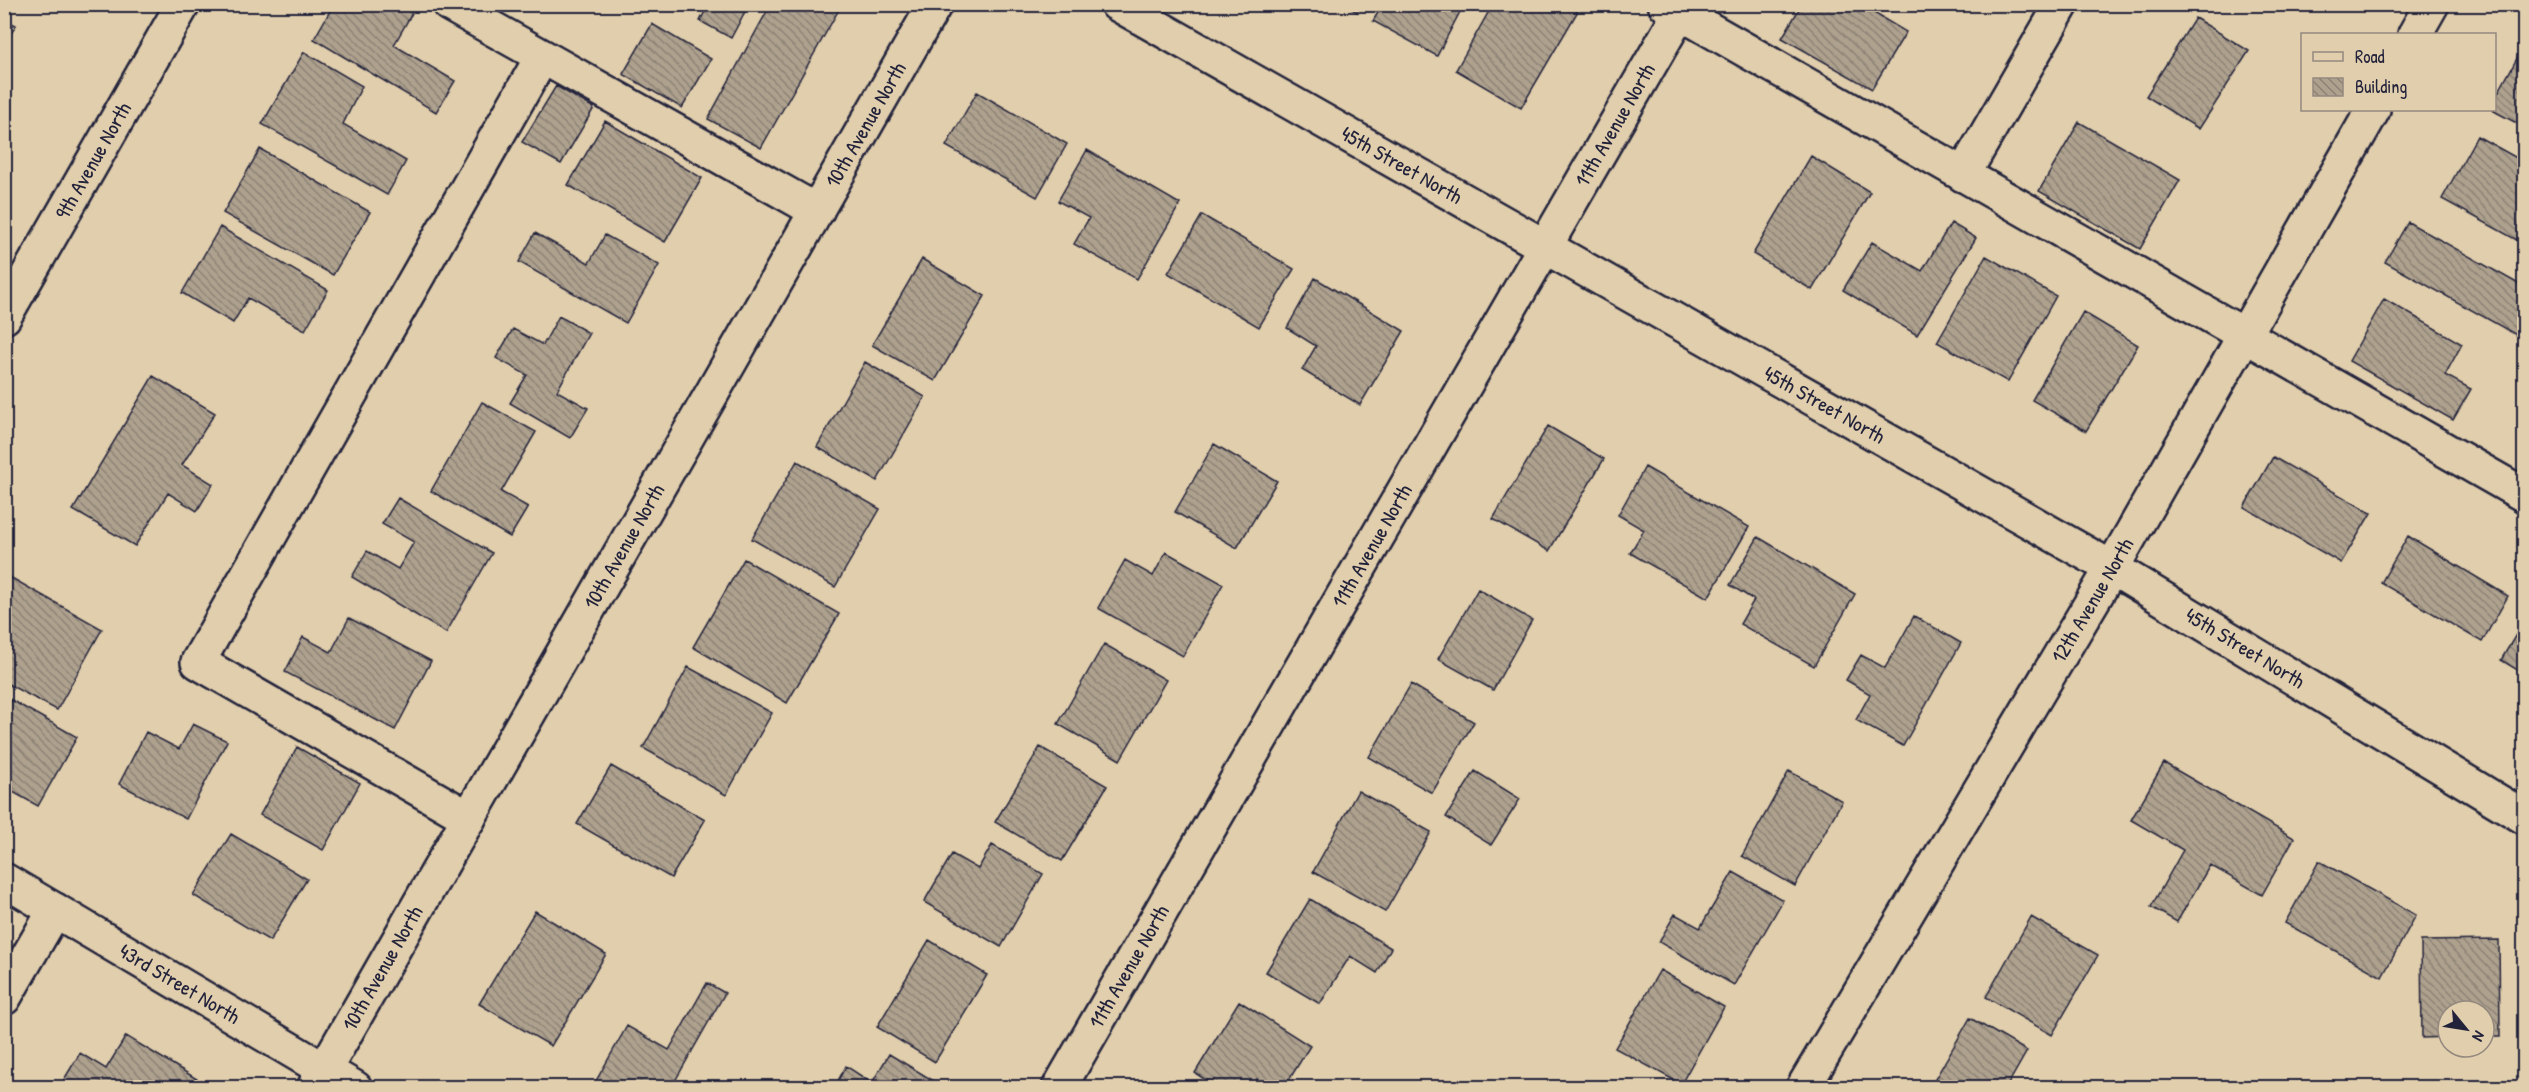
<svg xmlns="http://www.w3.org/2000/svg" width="2529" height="1092" font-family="'Patrick Hand',sans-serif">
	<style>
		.building { fill: url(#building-back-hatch); stroke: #22223b; stroke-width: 1.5 }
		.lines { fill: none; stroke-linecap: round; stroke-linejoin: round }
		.minor-casing { stroke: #22223b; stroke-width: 38 }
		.minor { stroke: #e0ceac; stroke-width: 33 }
		.labels { text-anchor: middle; stroke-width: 5; stroke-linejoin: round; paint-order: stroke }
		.street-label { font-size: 21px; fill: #22223b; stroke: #e0ceac }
	</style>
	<defs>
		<pattern id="building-back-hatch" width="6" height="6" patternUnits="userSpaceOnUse" patternTransform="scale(1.5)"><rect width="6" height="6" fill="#aea18e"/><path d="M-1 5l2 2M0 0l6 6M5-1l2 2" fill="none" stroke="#8d8375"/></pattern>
	</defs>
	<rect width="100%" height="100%" fill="#e0ceac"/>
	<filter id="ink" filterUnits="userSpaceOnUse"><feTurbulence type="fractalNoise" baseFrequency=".0167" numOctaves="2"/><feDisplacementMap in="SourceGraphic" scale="12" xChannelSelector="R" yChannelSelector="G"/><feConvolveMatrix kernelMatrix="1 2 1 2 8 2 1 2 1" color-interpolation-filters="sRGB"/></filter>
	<g filter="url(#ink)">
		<path class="building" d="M 334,4 L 398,4 L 412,13 L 394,45 L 455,81 L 436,112 L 314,39 Z
			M 709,4 L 749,4 L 731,38 L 700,21 Z
			M 771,4 L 842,4 L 761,148 L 708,119 Z
			M 1343,4 L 1361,4 L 1357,12 Z
			M 1383,4 L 1464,4 L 1437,56 L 1373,21 Z
			M 1493,4 L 1582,4 L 1521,108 L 1456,70 Z
			M 1802,4 L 1859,4 L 1906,32 L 1872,89 L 1782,38 Z
			M 2195,18 L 2249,51 L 2199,129 L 2146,96 Z
			M 4,19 L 16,25 L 4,46 Z
			M 652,24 L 711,59 L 682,108 L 623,74 Z
			M 2524,46 L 2524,127 L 2492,110 L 2494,110 L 2494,100 Z
			M 304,52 L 362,86 L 343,124 L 406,161 L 387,195 L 262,124 Z
			M 556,86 L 594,108 L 561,164 L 522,142 Z
			M 977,92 L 1067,144 L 1037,197 L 946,146 Z
			M 605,121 L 702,178 L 665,242 L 568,185 Z
			M 2079,122 L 2180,180 L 2140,249 L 2039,191 Z
			M 2477,136 L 2524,162 L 2524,244 L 2442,199 Z
			M 260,149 L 370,212 L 333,275 L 223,213 Z
			M 1087,150 L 1180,204 L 1137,279 L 1074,244 L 1089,218 L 1058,201 Z
			M 1811,156 L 1870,192 L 1812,290 L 1753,254 Z
			M 1202,215 L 1294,269 L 1259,327 L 1168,273 Z
			M 2408,222 L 2524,287 L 2524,329 L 2520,337 L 2385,262 Z
			M 1951,223 L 1976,238 L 1917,335 L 1843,290 L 1872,242 L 1922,271 Z
			M 220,227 L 328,290 L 305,330 L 248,298 L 233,323 L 182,293 Z
			M 535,233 L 589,263 L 605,235 L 659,265 L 626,323 L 519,262 Z
			M 1986,256 L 2056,296 L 2008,382 L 1937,342 Z
			M 922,259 L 985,296 L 935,381 L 872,345 Z
			M 1315,278 L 1404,331 L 1360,405 L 1302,370 L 1316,346 L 1287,328 Z
			M 2384,299 L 2462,344 L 2445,375 L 2471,389 L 2453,420 L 2349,361 Z
			M 2083,312 L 2138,345 L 2086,431 L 2032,400 Z
			M 559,316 L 589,333 L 557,391 L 588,408 L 570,438 L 510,403 L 527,375 L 496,358 L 513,329 L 543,345 Z
			M 865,362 L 925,397 L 877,481 L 817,447 Z
			M 153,376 L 215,413 L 182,465 L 213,484 L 197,511 L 168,493 L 135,546 L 73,510 Z
			M 482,402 L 536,432 L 501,492 L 528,507 L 510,537 L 431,491 Z
			M 1548,426 L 1604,459 L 1549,551 L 1493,519 Z
			M 1214,444 L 1277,481 L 1237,548 L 1175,512 Z
			M 2273,457 L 2371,513 L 2341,563 L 2244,507 Z
			M 797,461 L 880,509 L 835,587 L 752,539 Z
			M 1645,467 L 1749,527 L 1708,598 L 1630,553 L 1644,530 L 1618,515 Z
			M 398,498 L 492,553 L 446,633 L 352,577 L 367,551 L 398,569 L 414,542 L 382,524 Z
			M 2408,536 L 2508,596 L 2482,642 L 2381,583 Z
			M 1758,537 L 1855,594 L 1814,666 L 1740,624 L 1754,600 L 1730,585 Z
			M 1166,552 L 1223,584 L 1183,656 L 1098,608 L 1125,560 L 1153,576 Z
			M 744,559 L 839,614 L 787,703 L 693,647 Z
			M 8,576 L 102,629 L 57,710 L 4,682 L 4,582 Z
			M 1478,589 L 1532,620 L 1493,690 L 1438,659 Z
			M 1914,616 L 1961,643 L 1903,746 L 1856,720 L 1870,694 L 1846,680 L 1861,655 L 1885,668 Z
			M 349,618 L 431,661 L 395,730 L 285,672 L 303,637 L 331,652 Z
			M 2524,621 L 2524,674 L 2501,660 Z
			M 1104,644 L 1166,680 L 1120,760 L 1058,724 Z
			M 688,667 L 772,713 L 726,795 L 643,748 Z
			M 1411,684 L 1474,722 L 1432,793 L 1369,757 Z
			M 4,696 L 77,737 L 38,806 L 4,787 Z
			M 193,724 L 227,741 L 186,819 L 119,784 L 146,732 L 179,749 Z
			M 297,747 L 360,783 L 323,850 L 260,815 Z
			M 1040,747 L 1107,786 L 1062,861 L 995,822 Z
			M 2164,763 L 2294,838 L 2262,895 L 2210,865 L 2177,922 L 2151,907 L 2183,850 L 2131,820 Z
			M 611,766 L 705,820 L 671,878 L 577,824 Z
			M 1475,771 L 1520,799 L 1491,845 L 1446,817 Z
			M 1789,771 L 1842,801 L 1795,886 L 1742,856 Z
			M 1358,791 L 1431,832 L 1385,912 L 1313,872 Z
			M 231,834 L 307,879 L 270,941 L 193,895 Z
			M 992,845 L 1043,874 L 1001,947 L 924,902 L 952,854 L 978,869 Z
			M 2319,861 L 2416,915 L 2382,977 L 2285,923 Z
			M 1733,872 L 1783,900 L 1734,985 L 1659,942 L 1675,914 L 1700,928 Z
			M 1310,899 L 1391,948 L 1377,973 L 1350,956 L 1320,1004 L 1266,972 Z
			M 535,911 L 606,954 L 551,1046 L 479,1004 Z
			M 2031,917 L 2098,955 L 2052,1035 L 1986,997 Z
			M 929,940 L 987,975 L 935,1062 L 877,1027 Z
			M 2499,940 L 2500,1037 L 2484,1037 L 2484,1011 L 2448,1011 L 2448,1037 L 2422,1038 L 2421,941 Z
			M 1660,970 L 1724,1007 L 1681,1084 L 1615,1048 Z
			M 707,983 L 725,993 L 671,1088 L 592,1088 L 627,1026 L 669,1050 Z
			M 1239,1001 L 1310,1046 L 1284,1088 L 1271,1088 L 1257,1079 L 1251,1088 L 1218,1088 L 1195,1073 Z
			M 1970,1018 L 2027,1051 L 2006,1088 L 1930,1088 Z
			M 126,1036 L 205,1084 L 202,1088 L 60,1086 L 80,1053 L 106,1069 Z
			M 889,1054 L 939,1084 L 938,1088 L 834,1088 L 846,1066 L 872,1083 Z"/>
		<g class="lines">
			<g class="minor-casing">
				<g id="minor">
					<path d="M 449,4 L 817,211"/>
					<path id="s1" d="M 1117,4 L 2112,568 L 2524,817"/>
					<path d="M 1665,4 L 2524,495"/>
					<path d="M 2415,34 L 2432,4"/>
					<path d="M 1963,175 L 2062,4"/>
					<path id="s2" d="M 4,317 L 183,4"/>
					<path d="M 469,818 L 198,662 L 542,57"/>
					<path id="s3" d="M 4,880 L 355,1088"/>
					<path d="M 4,998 L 55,910"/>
					<path id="s4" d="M 314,1088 L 935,4"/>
					<path id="s5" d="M 1059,1088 L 1685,4"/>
					<path id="s6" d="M 1803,1088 L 2112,568 L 2373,110"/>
				</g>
			</g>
			<use href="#minor" class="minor"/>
		</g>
	</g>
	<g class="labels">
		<g class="street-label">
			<text dy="7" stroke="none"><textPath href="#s4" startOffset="1110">10th Avenue North</textPath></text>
			<text dy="7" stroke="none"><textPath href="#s5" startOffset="1112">11th Avenue North</textPath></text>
			<text dy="7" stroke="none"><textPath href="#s2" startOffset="180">9th Avenue North</textPath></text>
			<text dy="7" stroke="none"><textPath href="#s1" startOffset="327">45th Street North</textPath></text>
			<text dy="7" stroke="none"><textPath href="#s1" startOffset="813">45th Street North</textPath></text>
			<text dy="7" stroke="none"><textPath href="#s4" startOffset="624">10th Avenue North</textPath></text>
			<text dy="7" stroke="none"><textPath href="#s5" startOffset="626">11th Avenue North</textPath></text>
			<text dy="7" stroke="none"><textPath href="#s6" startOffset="567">12th Avenue North</textPath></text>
			<text dy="7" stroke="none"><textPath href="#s1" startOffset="1299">45th Street North</textPath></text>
			<text dy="7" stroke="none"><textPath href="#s5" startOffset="140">11th Avenue North</textPath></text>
			<text dy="7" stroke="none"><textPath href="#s4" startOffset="138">10th Avenue North</textPath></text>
			<text dy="7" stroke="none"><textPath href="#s3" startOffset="204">43rd Street North</textPath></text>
		</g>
	</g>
	<rect width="2529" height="1092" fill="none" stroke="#e0ceac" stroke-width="24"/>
	<rect x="12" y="12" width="2505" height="1068" fill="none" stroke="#22223b" stroke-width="2" filter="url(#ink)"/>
	<rect x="2301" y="33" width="195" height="78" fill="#e0ceac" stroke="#94897f" stroke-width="1.5"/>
	<rect x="2313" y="52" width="30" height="9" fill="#e0ceac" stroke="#94897f" stroke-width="1.5"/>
	<text x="2355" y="63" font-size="18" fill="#22223b">Road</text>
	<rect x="2313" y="78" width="30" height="18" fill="url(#building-back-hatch)" stroke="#94897f" stroke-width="1.5"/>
	<text x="2355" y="93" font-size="18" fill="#22223b">Building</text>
	<g transform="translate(2466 1029) rotate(120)"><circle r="28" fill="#e0ceac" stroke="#94897f" stroke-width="1.5"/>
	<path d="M0-4.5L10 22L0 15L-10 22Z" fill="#22223b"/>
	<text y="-9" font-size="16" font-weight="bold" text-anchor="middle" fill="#22223b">N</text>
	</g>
</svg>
